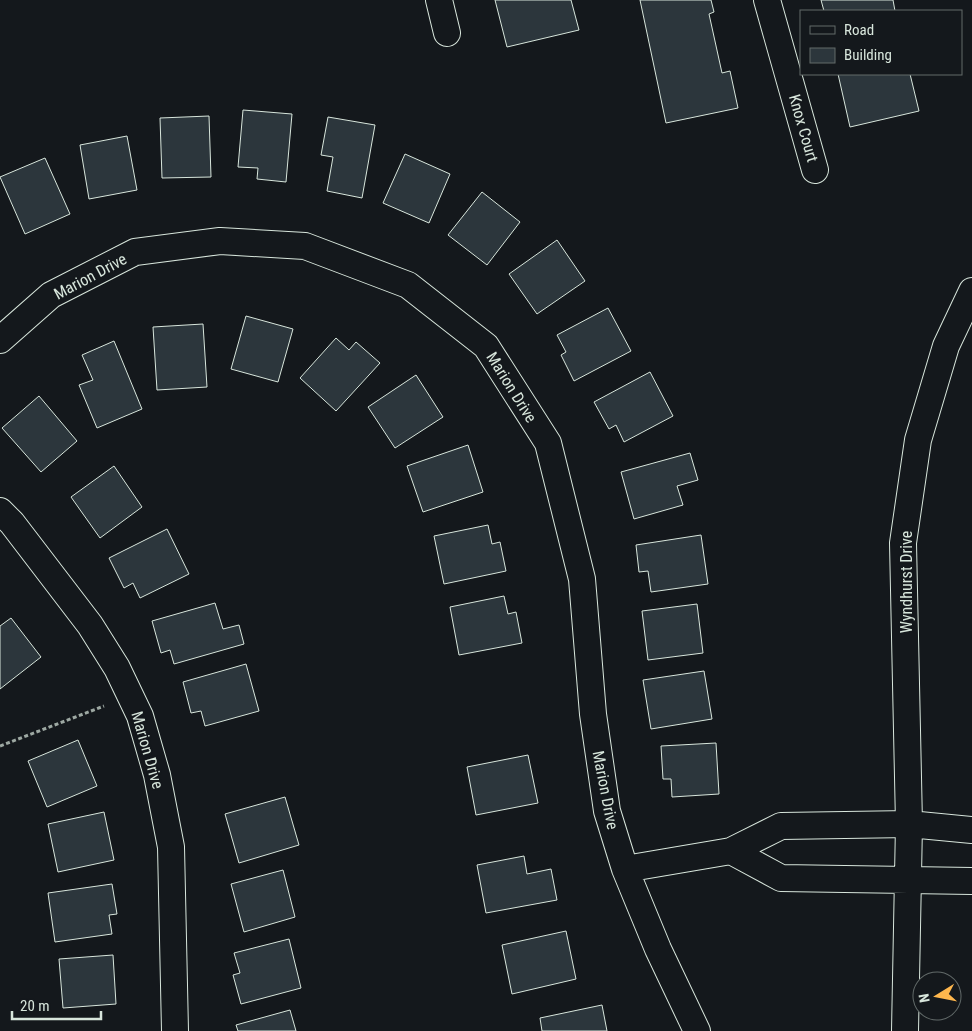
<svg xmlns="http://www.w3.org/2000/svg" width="972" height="1031" font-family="'Roboto Condensed',sans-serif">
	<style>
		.building { fill: #2c363c; stroke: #d8e6dc }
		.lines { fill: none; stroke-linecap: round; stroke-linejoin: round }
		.minor-casing { stroke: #d8e6dc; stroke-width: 28 }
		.path { stroke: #9da8a2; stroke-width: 3; stroke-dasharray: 4 2.5; stroke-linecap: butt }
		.minor { stroke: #14181c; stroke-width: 26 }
		.labels { text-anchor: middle; stroke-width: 4; stroke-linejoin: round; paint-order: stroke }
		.street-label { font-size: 16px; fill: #d8e6dc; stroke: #14181c }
	</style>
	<rect width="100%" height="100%" fill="#14181c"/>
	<path class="building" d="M 495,0 L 571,0 L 579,30 L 507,47 Z
		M 640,0 L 711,0 L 714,12 L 709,14 L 722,73 L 730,71 L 738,108 L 666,123 Z
		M 821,0 L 893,0 L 895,11 L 824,11 Z
		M 838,74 L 910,74 L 919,111 L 850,127 Z
		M 243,110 L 292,114 L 286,182 L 257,179 L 258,168 L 238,167 Z
		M 209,116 L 211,177 L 162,178 L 160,118 Z
		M 328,117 L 375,125 L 362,198 L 327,191 L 333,157 L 321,155 Z
		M 127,136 L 137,190 L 89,199 L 80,145 Z
		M 405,154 L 450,174 L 429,223 L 383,203 Z
		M 45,158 L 70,214 L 25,234 L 0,177 Z
		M 482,192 L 520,222 L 487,265 L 448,235 Z
		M 557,240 L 585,281 L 537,314 L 509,274 Z
		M 608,308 L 631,351 L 574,381 L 561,355 L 566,352 L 557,335 Z
		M 246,316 L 293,329 L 278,382 L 231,369 Z
		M 203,324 L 207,387 L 157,390 L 153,327 Z
		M 336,338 L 349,350 L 356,342 L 380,363 L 336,411 L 300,378 Z
		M 114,341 L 142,409 L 97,428 L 79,385 L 93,380 L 82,355 Z
		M 650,372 L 673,416 L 624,442 L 616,425 L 609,429 L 594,402 Z
		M 416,375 L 443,417 L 395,448 L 368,407 Z
		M 39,396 L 77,441 L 41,472 L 2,428 Z
		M 468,445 L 483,492 L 423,512 L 407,466 Z
		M 690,453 L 698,480 L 677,486 L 683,505 L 634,519 L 621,472 Z
		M 114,466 L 142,507 L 100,538 L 71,497 Z
		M 488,525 L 492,544 L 500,542 L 506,571 L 444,584 L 434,536 Z
		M 167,529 L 189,574 L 140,598 L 133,583 L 124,588 L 109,558 Z
		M 701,535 L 708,584 L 651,592 L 648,571 L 639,572 L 636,545 Z
		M 504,596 L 508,614 L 516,612 L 522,643 L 459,655 L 450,607 Z
		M 215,603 L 223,629 L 239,625 L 244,644 L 174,664 L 170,650 L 161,653 L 152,621 Z
		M 697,604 L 703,653 L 648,660 L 642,611 Z
		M 11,618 L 41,657 L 0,689 L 0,626 Z
		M 246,664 L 259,711 L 205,726 L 201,711 L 191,713 L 183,682 Z
		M 704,671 L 712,719 L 651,729 L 643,680 Z
		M 78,740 L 97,786 L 47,807 L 28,761 Z
		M 716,743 L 719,794 L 672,797 L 671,779 L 663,779 L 661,746 Z
		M 528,755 L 538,803 L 476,815 L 467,767 Z
		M 285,797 L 299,845 L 239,863 L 225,814 Z
		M 104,812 L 114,860 L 58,872 L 48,824 Z
		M 524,856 L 527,874 L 551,869 L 557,900 L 486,913 L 477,865 Z
		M 283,870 L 295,917 L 244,932 L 231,884 Z
		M 112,884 L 117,914 L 109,915 L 112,934 L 55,942 L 48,893 Z
		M 566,931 L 576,979 L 512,994 L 502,945 Z
		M 289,939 L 301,988 L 241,1004 L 233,975 L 240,973 L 234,953 Z
		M 113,955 L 116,1004 L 63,1008 L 59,959 Z
		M 602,1005 L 607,1031 L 542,1031 L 540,1018 Z
		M 290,1010 L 296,1031 L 238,1031 L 236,1025 Z"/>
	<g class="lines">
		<g class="minor-casing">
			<path id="minor" d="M 439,0 L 447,33
				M 767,0 L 815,170
				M 0,340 L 51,295 L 135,252 L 220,241 L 305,246 L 408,285 L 486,346 L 548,443 L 582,579 L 593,714 L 607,811 L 625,869 L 658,949 L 697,1031
				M 0,511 L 12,523 L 90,625 L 117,668 L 140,716 L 157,775 L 171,847 L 175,1031
				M 972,830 L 909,824 L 781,826 L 731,851 L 781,878 L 972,881
				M 625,869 L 731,851
				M 905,1031 L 909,824 L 903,543 L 918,440 L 946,346 L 972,291"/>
		</g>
		<path class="path" d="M 0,746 L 104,706"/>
		<use href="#minor" class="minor"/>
	</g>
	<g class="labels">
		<g class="street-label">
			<text transform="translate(804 128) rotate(74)" y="6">Knox Court</text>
			<text transform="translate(90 276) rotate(-28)" y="6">Marion Drive</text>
			<text transform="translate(512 387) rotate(58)" y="6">Marion Drive</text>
			<text transform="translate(906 582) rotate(-90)" y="6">Wyndhurst Drive</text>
			<text transform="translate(148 750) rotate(74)" y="6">Marion Drive</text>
			<text transform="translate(606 790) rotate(79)" y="6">Marion Drive</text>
		</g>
	</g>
	<rect x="800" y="10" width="162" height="65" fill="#14181c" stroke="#626a69"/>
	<rect x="810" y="26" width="25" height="8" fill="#14181c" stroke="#626a69"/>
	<text x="844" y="35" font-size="15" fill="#d8e6dc">Road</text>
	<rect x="810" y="48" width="25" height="15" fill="#2c363c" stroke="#626a69"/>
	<text x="844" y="60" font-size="15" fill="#d8e6dc">Building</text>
	<g transform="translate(937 996) rotate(260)"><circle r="24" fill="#14181c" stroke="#626a69"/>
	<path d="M0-4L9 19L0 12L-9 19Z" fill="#ffb74d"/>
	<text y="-8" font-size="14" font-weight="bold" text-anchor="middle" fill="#d8e6dc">N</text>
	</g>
	<path d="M12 1011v8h89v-8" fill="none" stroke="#d8e6dc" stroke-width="2.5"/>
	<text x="20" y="1011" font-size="15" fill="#d8e6dc" stroke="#14181c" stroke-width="4" paint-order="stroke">20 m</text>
</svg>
